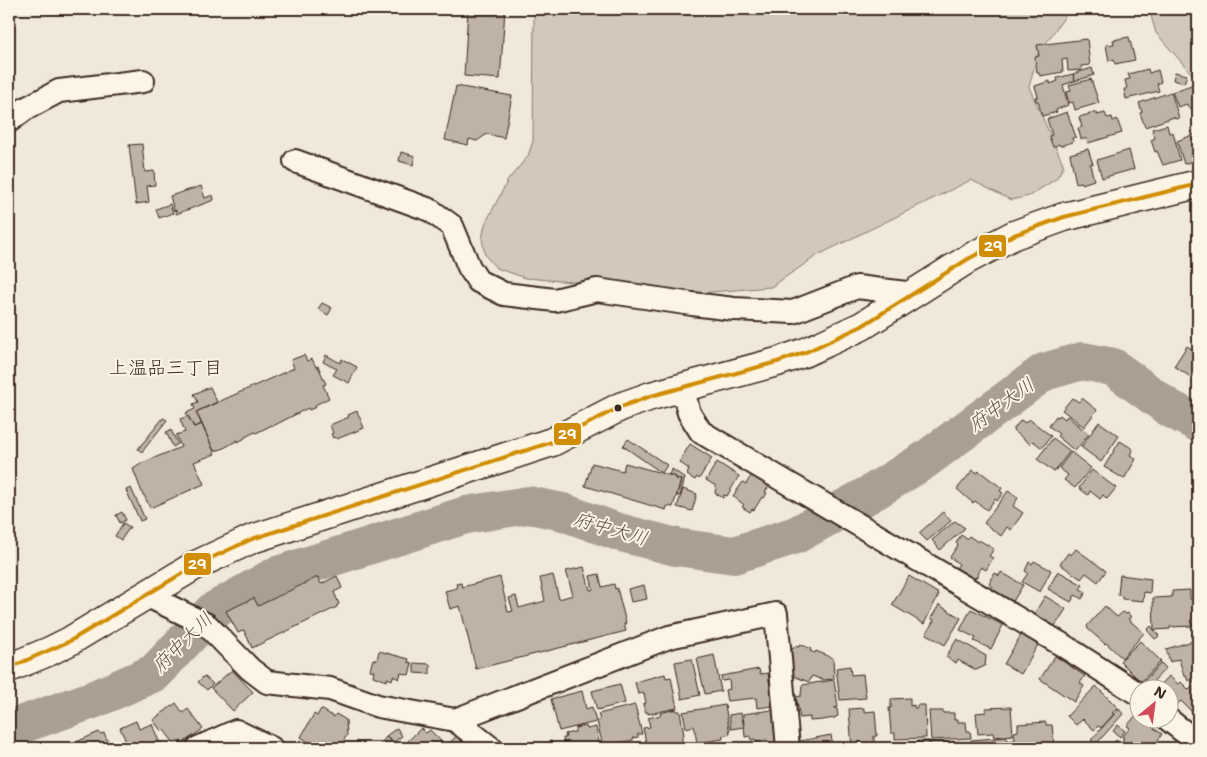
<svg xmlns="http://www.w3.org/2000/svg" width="1207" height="757" font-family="'Shantell Sans','Klee One',sans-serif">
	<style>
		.green { fill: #d2c9ba; stroke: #867a6c }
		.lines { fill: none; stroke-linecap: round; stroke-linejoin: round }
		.river { stroke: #aaa091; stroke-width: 38 }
		.building { fill: #beb3a4; stroke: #3b2a1e }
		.minor-casing { stroke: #3b2a1e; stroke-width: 26 }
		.primary-casing { stroke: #3b2a1e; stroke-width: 31 }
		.minor { stroke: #fcf5e5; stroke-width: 22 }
		.primary { stroke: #fcf5e5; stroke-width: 28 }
		.bus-1-casing { stroke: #fcf5e5; stroke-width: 8 }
		.bus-1 { stroke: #d18d06; stroke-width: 4 }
		.bus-dot { fill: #3b2a1e; stroke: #fcf5e5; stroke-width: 2 }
		.labels { text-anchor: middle; stroke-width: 4; stroke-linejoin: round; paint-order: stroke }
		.neighbourhood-label { font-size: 19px; fill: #3b2a1e; stroke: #fcf5e5 }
		.water-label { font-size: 19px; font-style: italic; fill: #625346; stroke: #fcf5e5 }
		.line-badge { stroke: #fcf5e5; stroke-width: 2 }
		.badge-label { font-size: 14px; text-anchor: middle; font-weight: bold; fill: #fff }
	</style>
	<rect width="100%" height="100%" fill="#f0e9d9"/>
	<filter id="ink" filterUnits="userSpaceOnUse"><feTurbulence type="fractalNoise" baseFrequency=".02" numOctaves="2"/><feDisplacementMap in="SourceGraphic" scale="10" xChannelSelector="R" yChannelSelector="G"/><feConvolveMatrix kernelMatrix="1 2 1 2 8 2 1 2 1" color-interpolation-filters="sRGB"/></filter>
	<g filter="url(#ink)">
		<path class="green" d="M 544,9 L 1070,9 L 1037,56 L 1029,87 L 1064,166 L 1056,179 L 1029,196 L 1011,200 L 971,180 L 818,255 L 771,287 L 699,293 L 526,278 L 496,268 L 485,255 L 482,239 L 485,224 L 508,180 L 528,156 L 533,141 L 534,13 Z
			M 1149,9 L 1198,9 L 1198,81 L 1156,33 Z"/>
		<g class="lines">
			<path class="river" d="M 9,729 L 95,699 L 154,673 L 213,611 L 277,575 L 466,515 L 529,505 L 563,512 L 618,532 L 676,547 L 734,555 L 796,535 L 875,491 L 925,460 L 1044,372 L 1082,361 L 1113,367 L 1169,408 L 1198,423"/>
		</g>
		<path class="building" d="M 468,9 L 505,10 L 500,79 L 464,76 Z
			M 1092,9 L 1120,9 L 1097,14 L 1097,13 L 1093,13 Z
			M 1129,37 L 1135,60 L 1115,64 L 1114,59 L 1109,61 L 1106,45 L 1114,44 L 1113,40 Z
			M 1087,39 L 1090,65 L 1081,66 L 1082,70 L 1068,71 L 1067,59 L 1062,60 L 1063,72 L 1040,76 L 1039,73 L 1037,73 L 1035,57 L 1039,56 L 1037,45 Z
			M 1092,68 L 1094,75 L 1075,81 L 1073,74 Z
			M 1148,69 L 1149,73 L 1158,70 L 1161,82 L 1157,84 L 1159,91 L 1126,99 L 1124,89 L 1127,89 L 1125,80 L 1130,79 L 1128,74 Z
			M 1175,72 L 1187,75 L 1184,83 L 1173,80 Z
			M 1073,74 L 1075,81 L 1063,85 L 1068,105 L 1056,110 L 1057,112 L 1042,116 L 1038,101 L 1036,101 L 1035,97 L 1038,97 L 1035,86 L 1050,81 L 1050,84 L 1058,81 L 1057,78 Z
			M 1091,79 L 1099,103 L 1075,110 L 1073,102 L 1069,103 L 1066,92 L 1071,91 L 1069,85 Z
			M 1194,84 L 1195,86 L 1198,85 L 1198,105 L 1189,109 L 1187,104 L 1178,107 L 1172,92 Z
			M 456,86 L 512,96 L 504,138 L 487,134 L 477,141 L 469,139 L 468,145 L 445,140 Z
			M 1171,92 L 1179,118 L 1175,119 L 1174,117 L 1145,127 L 1140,113 L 1142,112 L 1139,103 Z
			M 1067,112 L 1076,137 L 1072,138 L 1073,142 L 1060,146 L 1059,144 L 1053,147 L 1049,136 L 1052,135 L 1047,119 Z
			M 1097,112 L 1097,115 L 1105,113 L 1107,118 L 1112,117 L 1113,121 L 1117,119 L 1122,133 L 1088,143 L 1087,139 L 1081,139 L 1078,128 L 1082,127 L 1079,117 Z
			M 1167,125 L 1169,133 L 1173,132 L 1180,160 L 1163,165 L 1157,151 L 1155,152 L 1151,140 L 1155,138 L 1152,129 Z
			M 1198,133 L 1198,159 L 1184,164 L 1177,141 Z
			M 142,144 L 145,172 L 154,171 L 155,185 L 147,186 L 149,202 L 136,204 L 129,145 Z
			M 1088,149 L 1093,164 L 1090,164 L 1094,180 L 1082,184 L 1082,182 L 1076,183 L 1070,154 Z
			M 1129,150 L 1134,169 L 1102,178 L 1097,160 Z
			M 401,152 L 415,156 L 413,165 L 399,161 Z
			M 201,186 L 205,198 L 213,195 L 214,200 L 176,214 L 176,210 L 174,211 L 170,196 Z
			M 170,204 L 173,213 L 159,218 L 156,209 Z
			M 322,303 L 332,308 L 328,315 L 318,309 Z
			M 1187,346 L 1198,353 L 1198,382 L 1174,366 Z
			M 304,355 L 307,361 L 312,359 L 316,367 L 318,366 L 326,384 L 323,385 L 329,398 L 315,405 L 316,407 L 309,410 L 308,408 L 273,426 L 272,425 L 256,433 L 255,432 L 245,437 L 245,438 L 238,442 L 238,440 L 222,449 L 214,451 L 196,412 L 294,368 L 291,360 Z
			M 326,355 L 340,363 L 342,359 L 357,367 L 349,383 L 333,375 L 337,369 L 323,362 Z
			M 210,387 L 217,402 L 196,412 L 202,424 L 194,427 L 186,413 L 195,409 L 193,404 L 198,402 L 194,394 Z
			M 1072,398 L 1079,402 L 1082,398 L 1097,410 L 1084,427 L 1062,410 Z
			M 357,411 L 364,428 L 337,439 L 336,437 L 333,438 L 331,434 L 333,433 L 330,425 L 349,417 L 348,415 Z
			M 1060,415 L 1065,419 L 1067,416 L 1089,434 L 1075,451 L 1057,436 L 1059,434 L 1049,426 L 1056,416 L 1058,417 Z
			M 188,416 L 194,427 L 202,424 L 215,454 L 194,462 L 204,484 L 150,508 L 144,495 L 143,495 L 133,469 L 142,463 L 181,447 L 176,435 L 185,432 L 180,419 Z
			M 163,418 L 167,420 L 142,452 L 138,449 Z
			M 1029,419 L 1051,436 L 1042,448 L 1033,441 L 1030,444 L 1013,430 L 1021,420 L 1025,423 Z
			M 1099,422 L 1119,436 L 1101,462 L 1081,447 Z
			M 171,430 L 178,444 L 173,447 L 166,432 Z
			M 1053,438 L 1070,451 L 1054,472 L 1037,459 Z
			M 628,439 L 667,465 L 662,473 L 623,446 Z
			M 1120,441 L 1133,449 L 1130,455 L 1136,459 L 1124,479 L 1104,467 Z
			M 690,444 L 712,458 L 699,479 L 697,477 L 695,480 L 687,475 L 689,469 L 679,462 Z
			M 1071,452 L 1091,468 L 1075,488 L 1064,480 L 1068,475 L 1059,468 Z
			M 717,462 L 739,476 L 727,496 L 724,495 L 723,498 L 715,493 L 716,486 L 706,480 Z
			M 592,463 L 623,471 L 625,463 L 676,477 L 676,479 L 681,480 L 673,507 L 667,506 L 666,510 L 585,486 Z
			M 672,469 L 685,478 L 680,496 L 677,496 L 681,480 L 669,474 Z
			M 973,470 L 978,473 L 979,471 L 1002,488 L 1000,491 L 1003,493 L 997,501 L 995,499 L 987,510 L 975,501 L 973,503 L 957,489 Z
			M 1092,470 L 1116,488 L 1107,499 L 1103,495 L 1100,499 L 1090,491 L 1088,495 L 1079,488 Z
			M 753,473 L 770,485 L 765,492 L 767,493 L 764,498 L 762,497 L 754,510 L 752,509 L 750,512 L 742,507 L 744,505 L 733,496 L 743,482 L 746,484 Z
			M 131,488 L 145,519 L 140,521 L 126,490 Z
			M 683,489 L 697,494 L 692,511 L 677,507 Z
			M 1008,491 L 1018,498 L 1013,506 L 1023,513 L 1011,530 L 1007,527 L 1001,536 L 984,523 Z
			M 122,512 L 126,520 L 120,523 L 116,515 Z
			M 943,512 L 951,521 L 927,541 L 919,533 Z
			M 955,521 L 965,528 L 940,550 L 932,540 Z
			M 123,523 L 130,527 L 121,540 L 115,536 Z
			M 961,535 L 967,539 L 969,536 L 978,542 L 979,540 L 994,549 L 989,556 L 993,558 L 986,570 L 981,567 L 977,574 L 979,575 L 970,581 L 954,571 L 959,564 L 950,557 L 958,545 L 956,543 Z
			M 1076,549 L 1106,571 L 1098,582 L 1086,573 L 1081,579 L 1060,564 L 1068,553 L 1071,555 Z
			M 1034,561 L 1051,570 L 1040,592 L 1022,582 L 1028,573 L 1025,571 L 1029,562 L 1032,564 Z
			M 584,567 L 590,590 L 593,589 L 590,576 L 599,574 L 602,587 L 614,584 L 615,589 L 617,588 L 626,623 L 624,624 L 626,631 L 476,669 L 460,606 L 450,609 L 445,591 L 457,588 L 456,584 L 461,583 L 462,587 L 500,577 L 508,612 L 513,611 L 509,598 L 516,596 L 519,608 L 545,601 L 540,578 L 553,575 L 559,599 L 573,595 L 566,571 Z
			M 1058,571 L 1083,585 L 1080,589 L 1086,592 L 1082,599 L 1075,595 L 1071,602 L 1048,589 Z
			M 1001,572 L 1023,585 L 1012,603 L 991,590 L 993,587 L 989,584 L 995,573 L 999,576 Z
			M 1120,575 L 1151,579 L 1150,593 L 1144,592 L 1143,601 L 1122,599 L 1122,596 L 1118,595 Z
			M 337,576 L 342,588 L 334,592 L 339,604 L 337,605 L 337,607 L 252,648 L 244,630 L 238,633 L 226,611 L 254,598 L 258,606 L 318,577 L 321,584 Z
			M 909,576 L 939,594 L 924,624 L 892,605 Z
			M 644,585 L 647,599 L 631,602 L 628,589 Z
			M 1190,590 L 1190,599 L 1194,599 L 1194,605 L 1196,605 L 1197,622 L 1192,623 L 1192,626 L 1170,627 L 1170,629 L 1154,630 L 1153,598 L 1172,597 L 1172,591 Z
			M 1045,596 L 1066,609 L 1055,626 L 1034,614 Z
			M 939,605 L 961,618 L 945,645 L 926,634 L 934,620 L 931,618 Z
			M 1105,606 L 1117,617 L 1123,612 L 1126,614 L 1128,613 L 1131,617 L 1128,619 L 1144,633 L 1122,658 L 1106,643 L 1105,644 L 1088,629 L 1087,626 Z
			M 971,609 L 1003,625 L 991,649 L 974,641 L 976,638 L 960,630 Z
			M 1151,626 L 1159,636 L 1155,639 L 1147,630 Z
			M 1022,633 L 1039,643 L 1021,674 L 1004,664 Z
			M 1198,634 L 1198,681 L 1193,682 L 1192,679 L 1188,681 L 1186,676 L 1184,676 L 1179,659 L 1170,662 L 1166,649 L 1193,641 L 1191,636 Z
			M 957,639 L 986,656 L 985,666 L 976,670 L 958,660 L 956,663 L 946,657 Z
			M 1140,641 L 1161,661 L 1141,682 L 1120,661 Z
			M 800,644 L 811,649 L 810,651 L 815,653 L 816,651 L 833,658 L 834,679 L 823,680 L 812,676 L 809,682 L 783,672 L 787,647 L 793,649 L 795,646 L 799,647 Z
			M 379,651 L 409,659 L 408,662 L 412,663 L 409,675 L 401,673 L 399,679 L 393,676 L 392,680 L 387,678 L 387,681 L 373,676 L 374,671 L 370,670 L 373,659 L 377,660 Z
			M 714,655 L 721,691 L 705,694 L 697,659 Z
			M 1055,656 L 1085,676 L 1080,683 L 1084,686 L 1074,702 L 1040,679 Z
			M 692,659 L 700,695 L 682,699 L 675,662 Z
			M 414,663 L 430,664 L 430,674 L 414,673 Z
			M 1161,663 L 1166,668 L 1147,688 L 1142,683 Z
			M 850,666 L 851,675 L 863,674 L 866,698 L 840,700 L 836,668 Z
			M 759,669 L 760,674 L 768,673 L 770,687 L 775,687 L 773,706 L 757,708 L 756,698 L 727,701 L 725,690 L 730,689 L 729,680 L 722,681 L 721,676 Z
			M 232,670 L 253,692 L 233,711 L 211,688 Z
			M 665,674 L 666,678 L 671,677 L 677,708 L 648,714 L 648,712 L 645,712 L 643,704 L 646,703 L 644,693 L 638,694 L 635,682 Z
			M 204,676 L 213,684 L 207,690 L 198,682 Z
			M 1169,676 L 1178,684 L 1181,682 L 1189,690 L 1194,685 L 1198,689 L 1198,707 L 1193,713 L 1181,701 L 1173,708 L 1170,704 L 1170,690 L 1156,690 Z
			M 834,680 L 838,707 L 834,708 L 837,709 L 838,716 L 835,717 L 835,718 L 822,720 L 810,721 L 810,717 L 800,718 L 796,697 L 801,696 L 802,685 Z
			M 620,684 L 625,703 L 597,710 L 592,691 Z
			M 1096,686 L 1118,708 L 1112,713 L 1114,714 L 1101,728 L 1098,726 L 1094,730 L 1083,719 L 1076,725 L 1067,716 Z
			M 582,691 L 586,709 L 592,707 L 596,722 L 559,731 L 551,699 Z
			M 910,698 L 910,706 L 914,705 L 914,708 L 917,708 L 917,705 L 925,705 L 926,738 L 895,739 L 895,733 L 891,733 L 889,708 L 891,708 L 891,699 Z
			M 176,703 L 183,713 L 188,709 L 203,729 L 177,747 L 164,730 L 162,732 L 153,720 Z
			M 635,705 L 642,734 L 638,734 L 638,737 L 633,738 L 633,740 L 603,747 L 597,721 L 600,720 L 598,714 Z
			M 725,705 L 730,734 L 722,736 L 723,739 L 697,743 L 694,726 L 686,728 L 683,712 Z
			M 1011,707 L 1013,735 L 994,737 L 993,733 L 978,734 L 976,713 L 986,712 L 986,708 Z
			M 864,708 L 864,712 L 875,711 L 877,736 L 874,736 L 874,747 L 852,748 L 849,709 Z
			M 321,709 L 334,717 L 336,714 L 346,720 L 347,735 L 340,747 L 338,746 L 336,748 L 311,748 L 313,745 L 301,737 L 314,714 L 317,716 Z
			M 676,709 L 676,711 L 680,711 L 684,735 L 682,736 L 682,743 L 672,745 L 671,743 L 647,748 L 643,728 L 650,727 L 648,718 L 661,715 L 660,713 Z
			M 779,709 L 777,744 L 767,745 L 767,740 L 756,742 L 755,739 L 751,740 L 750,736 L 745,737 L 743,714 Z
			M 1119,709 L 1123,714 L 1096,744 L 1091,740 Z
			M 929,711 L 943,711 L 943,713 L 954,713 L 954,720 L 958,719 L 958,722 L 966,722 L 967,731 L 970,731 L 971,738 L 931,740 Z
			M 741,713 L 744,727 L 731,729 L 729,715 Z
			M 1137,714 L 1140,716 L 1140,720 L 1143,720 L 1162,734 L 1153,748 L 1132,748 L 1122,740 L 1124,738 L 1122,737 L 1130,728 L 1127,726 Z
			M 136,721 L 139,729 L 152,724 L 160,744 L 159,745 L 160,748 L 129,748 L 120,728 Z
			M 1046,722 L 1046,725 L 1052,725 L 1054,745 L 1045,746 L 1045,748 L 1016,748 L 1014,732 L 1018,731 L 1018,724 Z
			M 1118,725 L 1125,731 L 1120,737 L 1113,731 Z
			M 586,726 L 587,729 L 596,727 L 600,748 L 564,748 L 563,738 L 566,738 L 565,734 L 575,732 L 575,728 Z
			M 397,728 L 402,736 L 394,742 L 386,736 Z
			M 421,728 L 426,733 L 430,730 L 447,747 L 409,748 L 405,744 Z
			M 99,732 L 100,734 L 104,733 L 111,748 L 75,748 L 74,743 Z
			M 459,733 L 470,744 L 465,748 L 449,748 L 447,746 Z
			M 831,735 L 833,748 L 801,748 L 800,741 Z
			M 386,737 L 401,748 L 377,748 Z
			M 1007,737 L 1007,741 L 1014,740 L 1014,748 L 972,748 L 971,740 Z
			M 1116,740 L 1126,748 L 1106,748 L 1110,743 L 1111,745 Z
			M 551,741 L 554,748 L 534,748 Z
			M 917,741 L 929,741 L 929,748 L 889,748 L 889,744 L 917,744 Z
			M 930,742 L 969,742 L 969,748 L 930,748 Z"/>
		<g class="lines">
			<g class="minor-casing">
				<path id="minor" d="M 9,121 L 25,109 L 59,91 L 143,81
					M 295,161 L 430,210 L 452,226 L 469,267 L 478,281 L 504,294 L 555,300 L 597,290 L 692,304 L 734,309 L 793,312 L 857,287 L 914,294
					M 682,387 L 689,413 L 701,432 L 1061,644 L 1140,695
					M 146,595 L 207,625 L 250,669 L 267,682 L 330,689 L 378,706 L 455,720 L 491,748
					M 455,720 L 669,637 L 776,614 L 788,748
					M 1169,720 L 1198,743
					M 198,748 L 236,731 L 271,748"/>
			</g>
			<g class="primary-casing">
				<path id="primary" d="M 9,668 L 50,651 L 70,641 L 196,565 L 252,539 L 552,442 L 620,407 L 651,396 L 777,362 L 806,352 L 862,326 L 968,259 L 1014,235 L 1064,217 L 1198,184"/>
			</g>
			<use href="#minor" class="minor"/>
			<use href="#primary" class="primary"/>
			<g class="bus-1-casing">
				<path id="bus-1" d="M 9,668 L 70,641 L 196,565 L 252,539 L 552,442 L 620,407 L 651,396 L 777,362 L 806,352 L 862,326 L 968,259 L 1014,235 L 1064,217 L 1198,184"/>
			</g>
			<use href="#bus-1" class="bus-1"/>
		</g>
	</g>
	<circle class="bus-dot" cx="618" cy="408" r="4.5"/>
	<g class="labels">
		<g class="neighbourhood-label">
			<text x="166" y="374">上温品三丁目</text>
		</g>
		<g class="water-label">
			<text transform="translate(1001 404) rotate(-36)" y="7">府中大川</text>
			<text transform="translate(611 528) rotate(16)" y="7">府中大川</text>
			<text transform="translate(182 642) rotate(-45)" y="7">府中大川</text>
		</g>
	</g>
	<g class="line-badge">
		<rect x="978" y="234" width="29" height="24" rx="5" fill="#d18d06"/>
		<rect x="553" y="422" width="29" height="24" rx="5" fill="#d18d06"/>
		<rect x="183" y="552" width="29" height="24" rx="5" fill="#d18d06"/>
	</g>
	<g class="badge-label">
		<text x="993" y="251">29</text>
		<text x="567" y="439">29</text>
		<text x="197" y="569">29</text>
	</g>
	<rect width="1207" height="757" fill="none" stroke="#fcf5e5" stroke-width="30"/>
	<rect x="15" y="15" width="1177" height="727" fill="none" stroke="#3b2a1e" stroke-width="2" filter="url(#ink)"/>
	<g transform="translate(1154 704) rotate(29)"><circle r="24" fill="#fcf5e5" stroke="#afa495"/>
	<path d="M0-4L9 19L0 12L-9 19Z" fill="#d1495b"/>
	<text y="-8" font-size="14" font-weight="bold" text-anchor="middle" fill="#3b2a1e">N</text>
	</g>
</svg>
